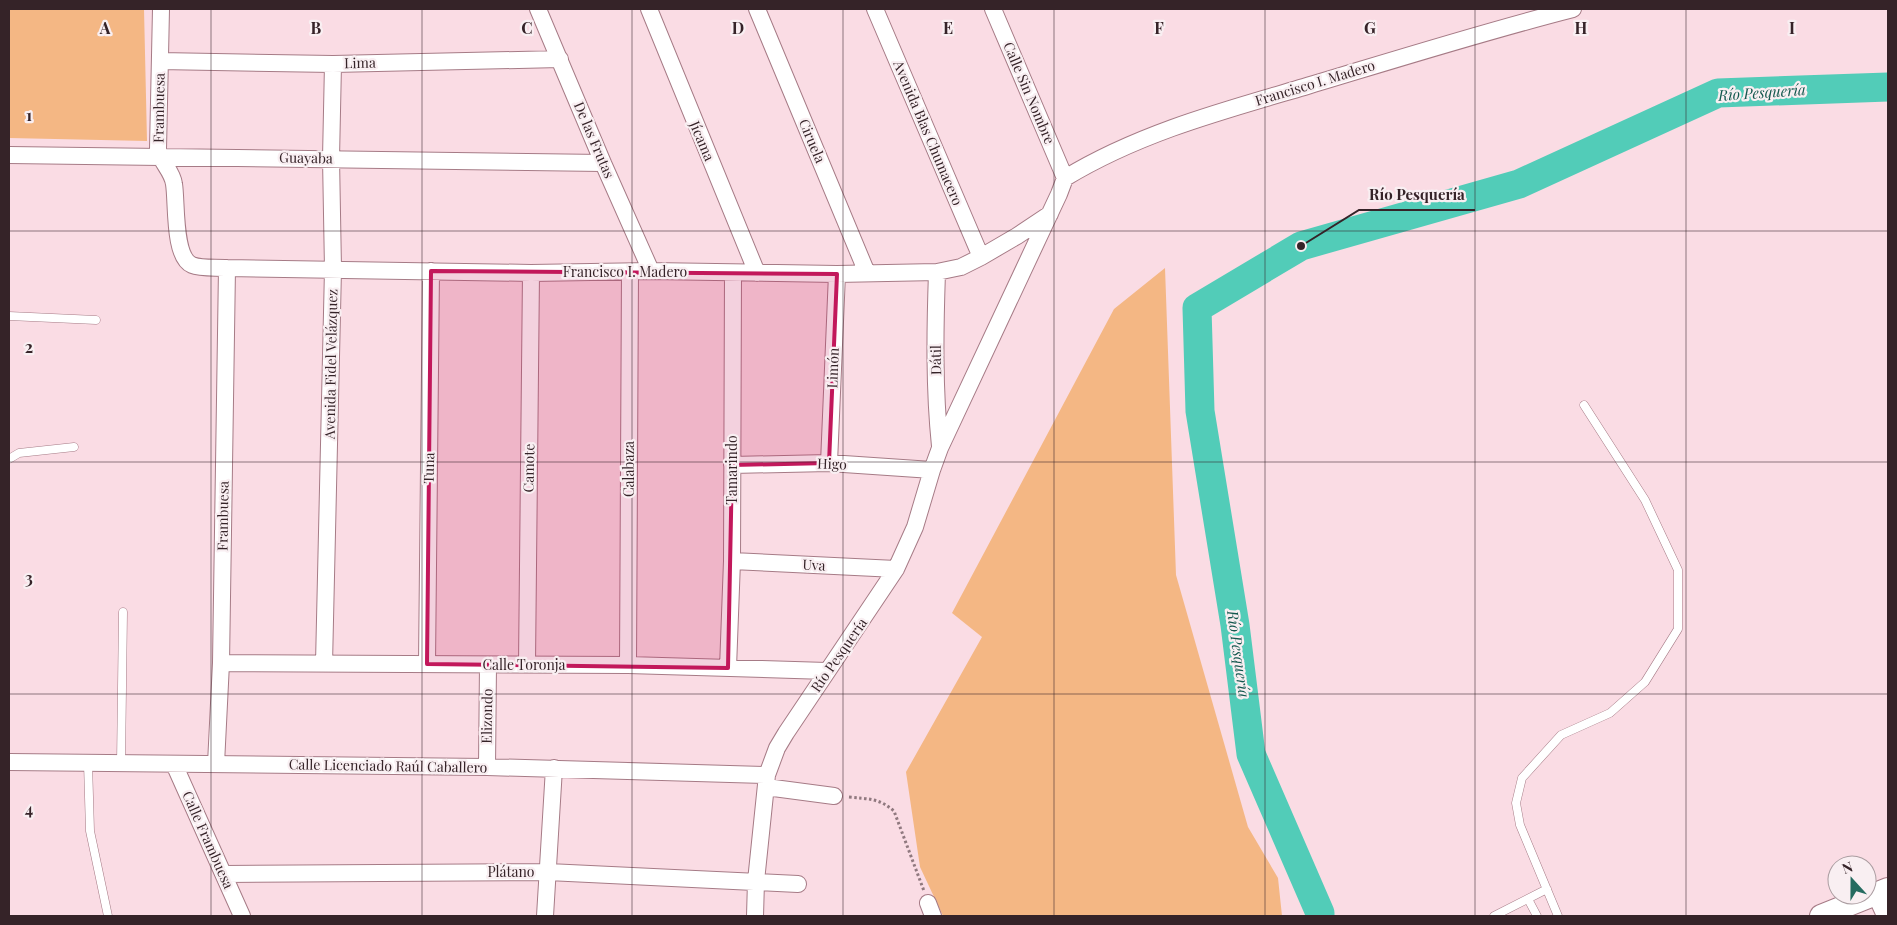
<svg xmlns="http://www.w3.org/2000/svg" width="1897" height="925" font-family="'Playfair Display',serif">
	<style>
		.green { fill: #f4b784 }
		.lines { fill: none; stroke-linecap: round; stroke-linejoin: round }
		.river { stroke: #52ccb8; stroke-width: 29 }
		.lane-casing { stroke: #a67b86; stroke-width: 9 }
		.street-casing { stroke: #a67b86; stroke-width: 18 }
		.secondary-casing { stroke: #a67b86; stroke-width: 24 }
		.path { stroke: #90797f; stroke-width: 3; stroke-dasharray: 2.5 2.5; stroke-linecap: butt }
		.lane { stroke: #fff; stroke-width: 8 }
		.street { stroke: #fff; stroke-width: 16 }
		.secondary { stroke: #fff; stroke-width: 22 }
		.marked { fill: #c2185b; fill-opacity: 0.2; stroke: #c2185b; stroke-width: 4; stroke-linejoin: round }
		.grid { fill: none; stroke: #352328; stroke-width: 1; stroke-opacity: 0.55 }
		.labels { text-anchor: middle; stroke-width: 4.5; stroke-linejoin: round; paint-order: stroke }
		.street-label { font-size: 14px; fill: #352328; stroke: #f9eff2 }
		.water-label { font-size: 15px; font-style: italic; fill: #13584e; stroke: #f9eff2 }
		.grid-label { font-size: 16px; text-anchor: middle; font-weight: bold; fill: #352328; stroke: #f9eff2; stroke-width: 4.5; stroke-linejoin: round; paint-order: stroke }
		.leader { fill: none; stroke: #352328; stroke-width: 2 }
		.callout-dot { fill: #352328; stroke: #f9eff2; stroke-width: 2 }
		.callout-label { font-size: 15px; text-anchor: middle; font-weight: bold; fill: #352328; stroke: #f9eff2; stroke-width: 4.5; stroke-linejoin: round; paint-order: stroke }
	</style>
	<rect width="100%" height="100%" fill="#fadce4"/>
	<path class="green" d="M 9,9 L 144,9 L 147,141 L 9,138 Z
		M 1165,268 L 1176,575 L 1248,827 L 1278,878 L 1282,916 L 943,916 L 920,867 L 906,772 L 982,637 L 952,613 L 1114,309 Z"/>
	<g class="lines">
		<path class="river" d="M 1320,916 L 1320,913 L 1251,754 L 1235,625 L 1200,411 L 1197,308 L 1301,246 L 1519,184 L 1718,93 L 1888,87"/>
		<g class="lane-casing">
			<path id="lane" d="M 9,316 L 96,320
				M 9,459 L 19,453 L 74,447
				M 88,763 L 90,831 L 108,916
				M 121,763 L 123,612
				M 1528,899 L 1537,916
				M 1494,916 L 1547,889
				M 1558,916 L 1520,825 L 1516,803 L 1522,778 L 1561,735 L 1610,713 L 1645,682 L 1678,629 L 1678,570 L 1645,500 L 1584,405"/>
		</g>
		<g class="street-casing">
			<path id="street" d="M 161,9 L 158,149 C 160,162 172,170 174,184 C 177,202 173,257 192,265 C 202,269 216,267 227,268 L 531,273 L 651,271 L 837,274 L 937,272 L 961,267 L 981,257 L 1017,236 L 1050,214
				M 538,9 L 603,163 L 651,271
				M 649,9 L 757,273
				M 757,9 L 867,273
				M 875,9 L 981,257
				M 993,9 L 1065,178
				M 160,61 L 333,64 L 560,59
				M 9,155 L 603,163
				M 1065,178 C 1139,133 1222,111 1304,87 C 1394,60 1483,32 1573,9
				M 937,272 C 935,330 934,388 940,446
				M 829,463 L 837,274
				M 732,465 L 829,463 L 932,470
				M 732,561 L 896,569
				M 221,663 L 628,665 L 827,671
				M 324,664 L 333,269 L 331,158 L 333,64
				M 427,664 L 431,271
				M 527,664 L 531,273
				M 628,665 L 630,272
				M 728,668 L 732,561 L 733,273
				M 9,762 L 487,767 L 767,775
				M 174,764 L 242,916
				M 216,764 L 221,663 L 227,268
				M 487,767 L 488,665
				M 766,787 L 834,796
				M 224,874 L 548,872 L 798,884
				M 928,903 L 933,916
				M 545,916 L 554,768
				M 755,916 L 756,881 L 767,775 L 777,748 L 786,733 L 896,569 L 915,527 L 932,470 L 940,448 L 1059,194 L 1065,178"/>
		</g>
		<g class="secondary-casing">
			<path id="secondary" d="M 1878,893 L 1888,915
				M 1821,916 L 1888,889"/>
		</g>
		<path class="path" d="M 849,797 C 868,799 879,798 894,811 L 924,891"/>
		<use href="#lane" class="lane"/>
		<use href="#street" class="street"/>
		<use href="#secondary" class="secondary"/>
	</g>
	<path class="marked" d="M 431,271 L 837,274 L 829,463 L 732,465 L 728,668 L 427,664 Z"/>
	<path class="grid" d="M 211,9 L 211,916M 422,9 L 422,916M 632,9 L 632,916M 843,9 L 843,916M 1054,9 L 1054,916M 1265,9 L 1265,916M 1475,9 L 1475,916M 1686,9 L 1686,916M 9,231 L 1888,231M 9,462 L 1888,462M 9,694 L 1888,694"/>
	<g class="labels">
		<g class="street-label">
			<text transform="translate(360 63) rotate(-1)" y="5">Lima</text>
			<text transform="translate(1315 83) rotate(-17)" y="5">Francisco I. Madero</text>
			<text transform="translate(1029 93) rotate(67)" y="5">Calle Sin Nombre</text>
			<text transform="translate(159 108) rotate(-89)" y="5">Frambuesa</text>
			<text transform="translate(928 133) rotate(67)" y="5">Avenida Blas Chumacero</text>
			<text transform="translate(594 140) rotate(67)" y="5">De las Frutas</text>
			<text transform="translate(702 141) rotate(67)" y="5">Jícama</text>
			<text transform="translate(812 141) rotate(67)" y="5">Ciruela</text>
			<text transform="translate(306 158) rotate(1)" y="5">Guayaba</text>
			<text x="625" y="277">Francisco I. Madero</text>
			<text transform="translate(936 360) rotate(-91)" y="5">Dátil</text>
			<text transform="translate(331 364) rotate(-89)" y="5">Avenida Fidel Velázquez</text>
			<text transform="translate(833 368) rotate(-88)" y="5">Limón</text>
			<text transform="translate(832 464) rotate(2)" y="5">Higo</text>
			<text transform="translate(429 468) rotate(-89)" y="5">Tuna</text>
			<text transform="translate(529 468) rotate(-89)" y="5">Camote</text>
			<text transform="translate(629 469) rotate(-90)" y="5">Calabaza</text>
			<text transform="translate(732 470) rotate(-90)" y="5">Tamarindo</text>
			<text transform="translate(223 516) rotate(-89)" y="5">Frambuesa</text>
			<text transform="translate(814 565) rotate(3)" y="5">Uva</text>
			<text transform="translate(839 655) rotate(-55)" y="5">Río Pesquería</text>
			<text x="524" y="670">Calle Toronja</text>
			<text transform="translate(487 716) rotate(-89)" y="5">Elizondo</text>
			<text transform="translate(388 766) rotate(1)" y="5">Calle Licenciado Raúl Caballero</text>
			<text transform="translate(208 840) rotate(66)" y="5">Calle Frambuesa</text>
			<text x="511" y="877">Plátano</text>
		</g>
		<g class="water-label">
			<text transform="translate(1762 93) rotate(-4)" y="5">Río Pesquería</text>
			<text transform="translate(1238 654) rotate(82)" y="5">Río Pesquería</text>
		</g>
	</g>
	<g class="grid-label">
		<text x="105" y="34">A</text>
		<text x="316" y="34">B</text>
		<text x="527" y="34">C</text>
		<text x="738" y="34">D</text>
		<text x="948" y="34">E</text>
		<text x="1159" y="34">F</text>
		<text x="1370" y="34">G</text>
		<text x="1581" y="34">H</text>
		<text x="1792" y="34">I</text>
		<text x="29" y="121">1</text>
		<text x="29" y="353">2</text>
		<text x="29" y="584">3</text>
		<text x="29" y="815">4</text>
	</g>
	<path class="leader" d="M1301 246L1359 210H1475"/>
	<circle class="callout-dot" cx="1301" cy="246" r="5"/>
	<g class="callout-label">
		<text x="1417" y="200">Río Pesquería</text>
	</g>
	<rect width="1897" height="925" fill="none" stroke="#352328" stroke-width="20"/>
	<g transform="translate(1852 880) rotate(339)"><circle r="24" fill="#f9eff2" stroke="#ab9da1"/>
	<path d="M0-4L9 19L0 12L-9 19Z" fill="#256b60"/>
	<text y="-8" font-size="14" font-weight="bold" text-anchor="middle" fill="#352328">N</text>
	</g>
</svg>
